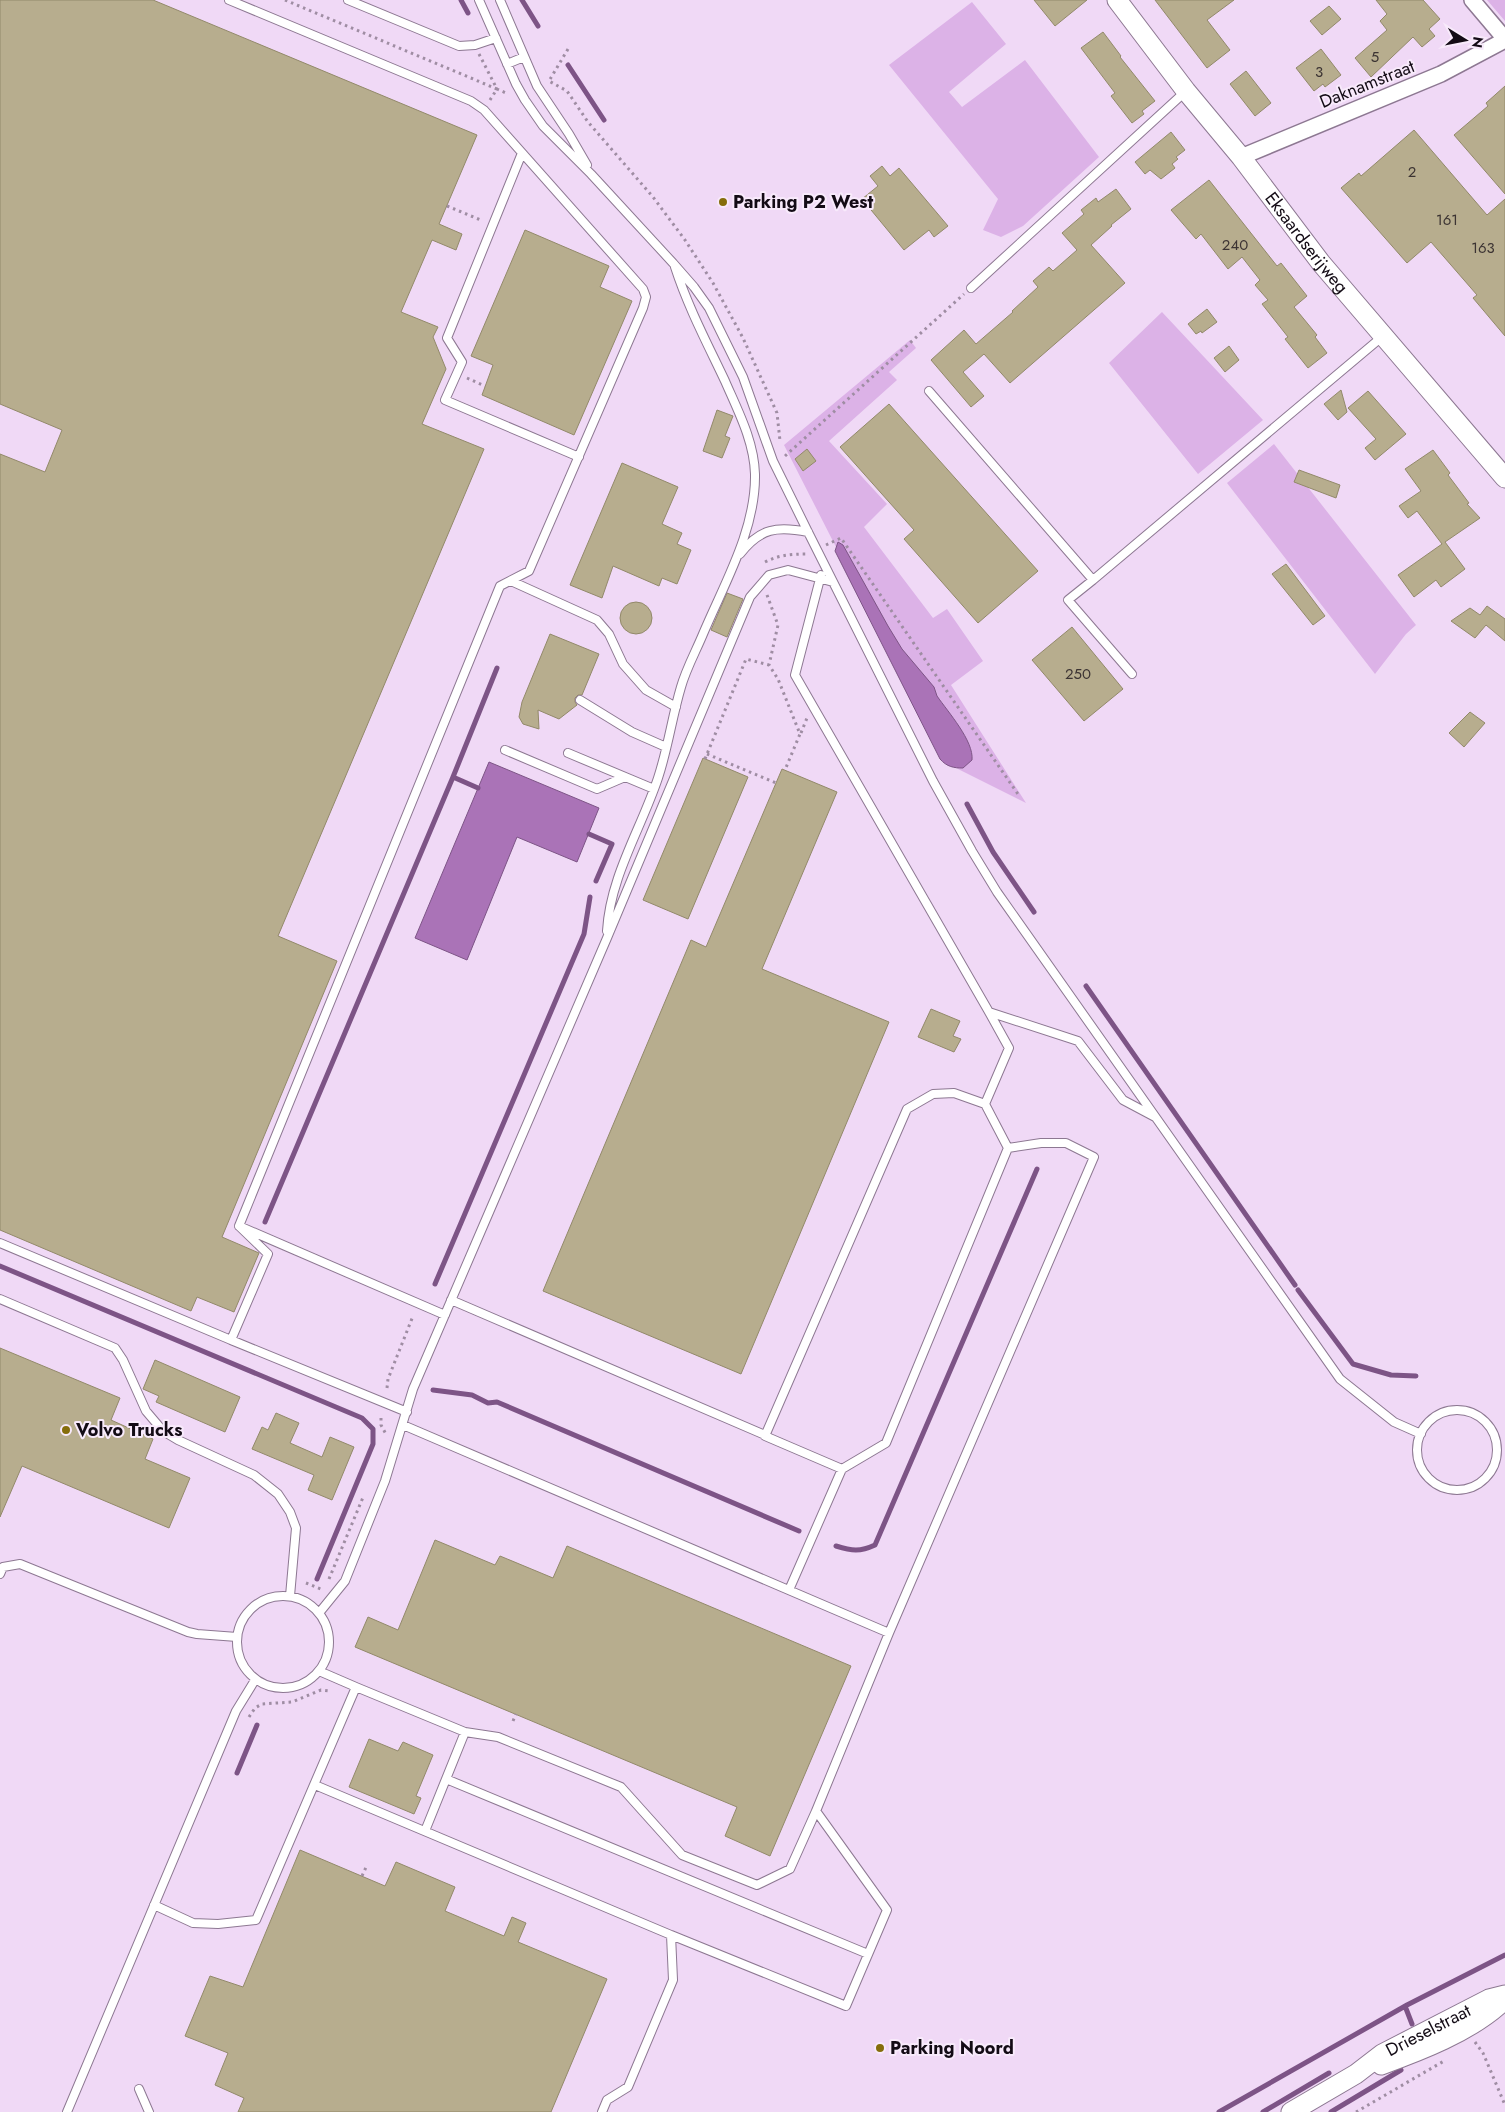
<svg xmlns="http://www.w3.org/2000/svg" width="1505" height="2112" font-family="Jost,sans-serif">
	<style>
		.green { fill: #dcb2e7 }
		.water { fill: #aa73b7; stroke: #7d5486 }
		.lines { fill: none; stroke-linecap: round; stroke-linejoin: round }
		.stream { stroke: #7d5486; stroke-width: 5 }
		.building { fill: #b7ad8e; stroke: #92896a }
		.service-casing { stroke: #8d7892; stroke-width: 10 }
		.minor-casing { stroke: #8d7892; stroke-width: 18 }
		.tertiary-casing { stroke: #8d7892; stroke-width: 21 }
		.path { stroke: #9f8da3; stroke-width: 3; stroke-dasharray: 2.5 4; stroke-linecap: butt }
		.service { stroke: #fff; stroke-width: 8 }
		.minor { stroke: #fff; stroke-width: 15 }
		.tertiary { stroke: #fff; stroke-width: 19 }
		.poi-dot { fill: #856d0b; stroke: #f8eafb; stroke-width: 2 }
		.labels { text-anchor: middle; stroke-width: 4; stroke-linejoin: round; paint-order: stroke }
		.number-label { font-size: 15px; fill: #3c3433 }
		.street-label { font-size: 18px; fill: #130b15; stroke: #f8eafb }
		.poi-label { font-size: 18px; font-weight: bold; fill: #130b15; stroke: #f8eafb; text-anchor: start }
	</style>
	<rect width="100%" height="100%" fill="#f0d9f6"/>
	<path class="green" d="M 1487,0 L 1505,0 L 1505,21 Z
		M 972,2 L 1006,44 L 949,92 L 962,107 L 1025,60 L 1099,157 L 1023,226 L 1001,237 L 983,230 L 998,199 L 889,65 Z
		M 1162,312 L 1263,420 L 1198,474 L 1109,363 Z
		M 910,340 L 916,348 L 889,372 L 897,380 L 829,441 L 887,504 L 864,527 L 933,618 L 947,609 L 983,661 L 951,685 L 1026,803 L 946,763 L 784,445 Z
		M 1274,444 L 1416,625 L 1406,634 L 1375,674 L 1227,483 Z"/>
	<path class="water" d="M 838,542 L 843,545 L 888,626 L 902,649 L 934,687 L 937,696 C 948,712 974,741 972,760 L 963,768 C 954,768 947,767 940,759 L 835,551 Z
		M 489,762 L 599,808 L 577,862 L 517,837 L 467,960 L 415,938 Z"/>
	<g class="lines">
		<path class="stream" d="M 461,0 L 468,13
			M 522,0 L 538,26
			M 568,65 L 604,120
			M 453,777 L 497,668
			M 967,804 L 993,852 L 1034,912
			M 589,834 L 612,844 L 596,881
			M 1086,986 L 1295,1285
			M 265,1222 L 453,777 L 478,788
			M 0,1266 L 362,1418 L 373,1429 L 373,1444 L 317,1579
			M 435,1284 L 584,934 L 590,897
			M 1298,1290 L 1353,1364 L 1391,1375 L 1416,1376
			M 433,1390 L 472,1395 L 488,1403 L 497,1402 L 799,1531
			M 836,1546 C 852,1551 860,1552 875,1545 L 1037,1169
			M 237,1773 L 257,1725
			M 1405,2006 L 1412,2024
			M 1219,2112 L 1407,2005 L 1505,1955
			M 1263,2112 L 1329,2073
			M 1331,2112 L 1401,2070"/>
	</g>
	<path class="building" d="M 0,0 L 153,0 L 477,135 L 439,224 L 462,234 L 456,250 L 432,240 L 401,312 L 438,327 L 433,337 L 446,369 L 422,424 L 484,449 L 278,936 L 337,961 L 222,1237 L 259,1253 L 234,1312 L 197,1297 L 191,1311 L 0,1230 L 0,454 L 45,472 L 62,430 L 0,404 Z
		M 1034,0 L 1087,0 L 1055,26 Z
		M 1155,0 L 1234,0 L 1207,20 L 1230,50 L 1207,68 Z
		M 1376,0 L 1423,0 L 1440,19 L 1429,29 L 1435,36 L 1422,47 L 1413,37 L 1371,77 L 1355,58 L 1387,30 L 1380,21 L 1387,14 Z
		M 1329,6 L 1341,19 L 1322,35 L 1310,21 Z
		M 1103,32 L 1121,56 L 1120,57 L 1155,101 L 1142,111 L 1144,114 L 1132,123 L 1111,96 L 1115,93 L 1081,48 Z
		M 1321,49 L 1341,75 L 1325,87 L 1323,84 L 1314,91 L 1296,68 Z
		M 1246,71 L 1271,103 L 1255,116 L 1230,84 Z
		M 1505,86 L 1505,194 L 1454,135 L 1488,106 L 1486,103 Z
		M 1414,130 L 1487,215 L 1505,199 L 1505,336 L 1473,298 L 1477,295 L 1431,242 L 1407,263 L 1341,188 L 1359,173 L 1361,176 Z
		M 1171,132 L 1185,150 L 1176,157 L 1178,159 L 1172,164 L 1175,168 L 1161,179 L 1150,170 L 1145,174 L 1135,162 Z
		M 882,166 L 890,176 L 899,168 L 948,226 L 934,237 L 929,230 L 904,250 L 862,199 L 878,186 L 870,176 Z
		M 1209,180 L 1277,266 L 1281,263 L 1307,296 L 1294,307 L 1317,335 L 1315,337 L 1327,353 L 1308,368 L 1285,339 L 1288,337 L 1262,304 L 1268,300 L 1255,285 L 1260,280 L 1242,257 L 1228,269 L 1201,234 L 1196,239 L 1171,210 Z
		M 1116,189 L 1131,209 L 1111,225 L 1112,226 L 1091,245 L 1125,283 L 1010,383 L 984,354 L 963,372 L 984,396 L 971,407 L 931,360 L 964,330 L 976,344 L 1013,312 L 1012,311 L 1038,287 L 1033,281 L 1049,267 L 1053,271 L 1077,250 L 1062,233 L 1084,214 L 1081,210 L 1096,198 L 1098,202 Z
		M 525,230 L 609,266 L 600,287 L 632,301 L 574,435 L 482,395 L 493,365 L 471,356 Z
		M 1207,309 L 1217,322 L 1202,333 L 1201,331 L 1196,334 L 1188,324 Z
		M 1229,346 L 1239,360 L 1225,372 L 1214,358 Z
		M 1341,390 L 1347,412 L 1338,420 L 1324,404 Z
		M 1368,391 L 1406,434 L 1375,460 L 1365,448 L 1376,439 L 1348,408 Z
		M 889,404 L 1038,571 L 978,623 L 904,539 L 914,530 L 840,447 Z
		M 717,410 L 733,416 L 725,436 L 730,438 L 722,458 L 703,451 Z
		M 807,449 L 816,461 L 803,471 L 795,459 Z
		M 1433,450 L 1450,473 L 1448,475 L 1469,503 L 1467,504 L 1480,518 L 1445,542 L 1465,569 L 1441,587 L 1436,580 L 1414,597 L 1398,575 L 1442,544 L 1417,511 L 1408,518 L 1399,506 L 1421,491 L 1405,469 Z
		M 622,463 L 678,487 L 662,524 L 682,533 L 677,544 L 691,550 L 677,584 L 662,578 L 659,586 L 613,566 L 602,598 L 570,585 Z
		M 1299,470 L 1340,485 L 1336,498 L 1294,482 Z
		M 1286,564 L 1325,616 L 1313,625 L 1272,574 Z
		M 727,593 L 743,599 L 727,637 L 711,630 Z
		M620 618a16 16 0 1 1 32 0a16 16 0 1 1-32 0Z
		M 1487,606 L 1505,619 L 1505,641 L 1486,625 L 1475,638 L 1451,621 L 1470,608 L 1480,615 Z
		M 1072,627 L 1123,689 L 1084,721 L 1032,660 Z
		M 550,634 L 599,654 L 582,695 L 578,695 L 575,698 L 575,702 L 577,705 L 559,719 L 538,710 L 539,729 L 523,724 L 519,717 L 522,702 Z
		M 1470,712 L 1485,723 L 1464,747 L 1449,733 Z
		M 703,758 L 748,777 L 688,919 L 643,900 Z
		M 782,769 L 837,792 L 762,969 L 889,1022 L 741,1374 L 543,1291 L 691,940 L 706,947 Z
		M 931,1009 L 960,1021 L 953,1036 L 961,1039 L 954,1052 L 918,1037 Z
		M 0,1348 L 120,1398 L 111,1420 L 153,1439 L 145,1459 L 190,1478 L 169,1528 L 22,1466 L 0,1517 Z
		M 155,1360 L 240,1397 L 225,1432 L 156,1402 L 159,1396 L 143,1389 Z
		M 276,1413 L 299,1423 L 290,1443 L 322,1457 L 330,1437 L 354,1447 L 332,1500 L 308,1490 L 314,1475 L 252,1449 L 262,1427 L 268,1430 Z
		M 435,1540 L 495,1565 L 500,1556 L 553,1578 L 567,1546 L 851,1666 L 770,1856 L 725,1836 L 737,1807 L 355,1647 L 368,1617 L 398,1630 Z
		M 369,1739 L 398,1751 L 403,1742 L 433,1755 L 416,1796 L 421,1798 L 414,1814 L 349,1787 Z
		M 300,1850 L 385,1886 L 396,1862 L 455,1887 L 445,1911 L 504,1936 L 512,1917 L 526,1923 L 518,1942 L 607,1979 L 551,2112 L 238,2112 L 244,2098 L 215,2085 L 228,2053 L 185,2036 L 210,1976 L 243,1987 Z"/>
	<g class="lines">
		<g class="service-casing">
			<path id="service" d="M 229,0 L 471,101 L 484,110 L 643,289 L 646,297 L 643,308 L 529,571 L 500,586 L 239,1226
				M 348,0 L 459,46 L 475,45 L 496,38
				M 479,0 L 516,84 L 525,100 L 543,126 L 591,174 L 673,263 L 694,287 L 709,308 L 743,377 L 773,461 L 808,532 L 933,781 L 972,851 L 997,892 L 1340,1379 L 1394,1422 L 1421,1434
				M 500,0 L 537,86 L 569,134 L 587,165
				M 507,64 L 524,57
				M 522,153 L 447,338 L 462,362 L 445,400 L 579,457
				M 971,288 L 1186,91
				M 929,391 L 1093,580 L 1383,336
				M 740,554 C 760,528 777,526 808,532
				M 821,575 L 795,675 L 989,1012 L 1078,1041 L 1123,1100 L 1155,1117
				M 1093,580 L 1068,600 L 1132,674
				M 511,581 L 597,620 L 609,634 L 623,664 L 646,690 L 676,707
				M 580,700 L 632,732 L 666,747
				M 505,750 L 597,789 L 625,777
				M 568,753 L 654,789
				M 607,931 C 610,877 641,829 658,778 C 668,748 672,717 681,687 C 686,669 696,651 703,634 C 724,584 756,530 755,474 C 754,441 738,411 725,381 C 707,343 688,307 675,267
				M 985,1104 L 1008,1148 L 886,1443 L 842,1469 L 765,1436 L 907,1109 L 933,1094 L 954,1093 L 985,1104 L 1009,1048 L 989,1012
				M 0,1243 L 231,1340 L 268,1254 L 239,1226 L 445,1315
				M 0,1299 L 115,1348 L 123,1360 L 146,1411 L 163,1431 L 178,1440 L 254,1475 L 278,1494 L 290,1512 L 296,1528 L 290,1596
				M 451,1300 L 765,1435
				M 231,1340 L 407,1412
				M1417 1450a40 40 0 1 1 80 0a40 40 0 1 1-80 0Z
				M 403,1425 L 889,1633
				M 0,1574 L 3,1567 L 20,1564 L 188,1632 L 197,1634 L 237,1637
				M 789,1590 L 842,1469
				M237 1642a46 46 0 1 1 92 0a46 46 0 1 1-92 0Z
				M 319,1613 L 345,1581 L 385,1481 L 413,1389 L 607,938 L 750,597 L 769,575 L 788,570 L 833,582
				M 356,1687 L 465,1732 L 425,1831
				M 465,1732 L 498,1737 L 621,1787 L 682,1855 L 757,1885 L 790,1869 L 816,1811
				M 446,1779 L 868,1954
				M 315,1785 L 671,1935 L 673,1980 L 628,2087 L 607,2100 L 602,2112
				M 154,1905 L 193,1923 L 218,1924 L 256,1920 L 356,1687 L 319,1671
				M 671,1935 L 846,2006 L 887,1910 L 816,1811 L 889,1633 L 1094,1157 L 1066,1143 L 1041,1143 L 1008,1148
				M 139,2089 L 149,2112
				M 67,2112 L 236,1711 L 255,1680"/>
		</g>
		<g class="minor-casing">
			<path id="minor" d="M 1472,0 L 1505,39
				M 1241,157 L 1441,74 L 1505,40"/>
		</g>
		<g class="tertiary-casing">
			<g id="tertiary">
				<path id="s1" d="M 1117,0 L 1186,91 L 1241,157 L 1321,263 L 1505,478"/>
				<path d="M 1381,2065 C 1420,2051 1469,2032 1500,2004"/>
				<path id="s2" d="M 1291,2112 L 1356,2074 L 1382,2054 L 1489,1999 L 1505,1995"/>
			</g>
		</g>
		<path class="path" d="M 285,0 L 497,89 L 490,100
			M 568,49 L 549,81 L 567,91 L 588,122 L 653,197 L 685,240 L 713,283 L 743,338 L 777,413 L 780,441
			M 479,54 L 497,89 L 506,93
			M 447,206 L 483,221
			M 467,378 L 485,386
			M 785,456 L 964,294
			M 826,545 L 841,538 L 1020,797
			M 765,562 C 779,555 791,554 807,554
			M 767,595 L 778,625 L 769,665 L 778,679 L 800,734 L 785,770
			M 801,733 L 807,718
			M 707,754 L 776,783
			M 705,759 L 746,659 L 769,665
			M 387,1388 L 388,1379 L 413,1316
			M 381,1418 L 381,1425 L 387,1436
			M 329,1579 L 364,1495
			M 306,1583 L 323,1590
			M 249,1717 L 255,1708 L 262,1704 L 292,1702 L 321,1690 L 330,1691
			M 513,1721 L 516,1714
			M 362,1876 L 367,1865
			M 1475,2042 L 1483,2053 L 1505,2105
			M 1356,2112 L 1444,2061"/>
		<use href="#service" class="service"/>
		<use href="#minor" class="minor"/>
		<use href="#tertiary" class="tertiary"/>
	</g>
	<g class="poi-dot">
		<circle cx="723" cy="202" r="5"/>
		<circle cx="66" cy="1430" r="5"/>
		<circle cx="880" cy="2048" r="5"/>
	</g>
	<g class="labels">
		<g class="number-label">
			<text x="1375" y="62">5</text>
			<text x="1319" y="77">3</text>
			<text x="1412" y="177">2</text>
			<text x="1447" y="225">161</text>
			<text x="1235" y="250">240</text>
			<text x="1483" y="253">163</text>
			<text x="1078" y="679">250</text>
		</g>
		<g class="street-label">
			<text transform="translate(1367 84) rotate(-22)" y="6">Daknamstraat</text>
			<text dy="6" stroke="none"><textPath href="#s1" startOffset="308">Eksaardserijweg</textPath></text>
			<text dy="6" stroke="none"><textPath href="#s2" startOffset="160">Drieselstraat</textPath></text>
		</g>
		<g class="poi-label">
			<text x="733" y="208">Parking P2 West</text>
			<text x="76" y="1436">Volvo Trucks</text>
			<text x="890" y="2054">Parking Noord</text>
		</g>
	</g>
	<g transform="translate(1465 40) rotate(100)" stroke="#f8eafb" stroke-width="4" paint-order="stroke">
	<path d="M0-4L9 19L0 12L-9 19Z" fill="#130b15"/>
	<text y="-8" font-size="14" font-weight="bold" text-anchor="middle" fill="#130b15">N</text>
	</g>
</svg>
